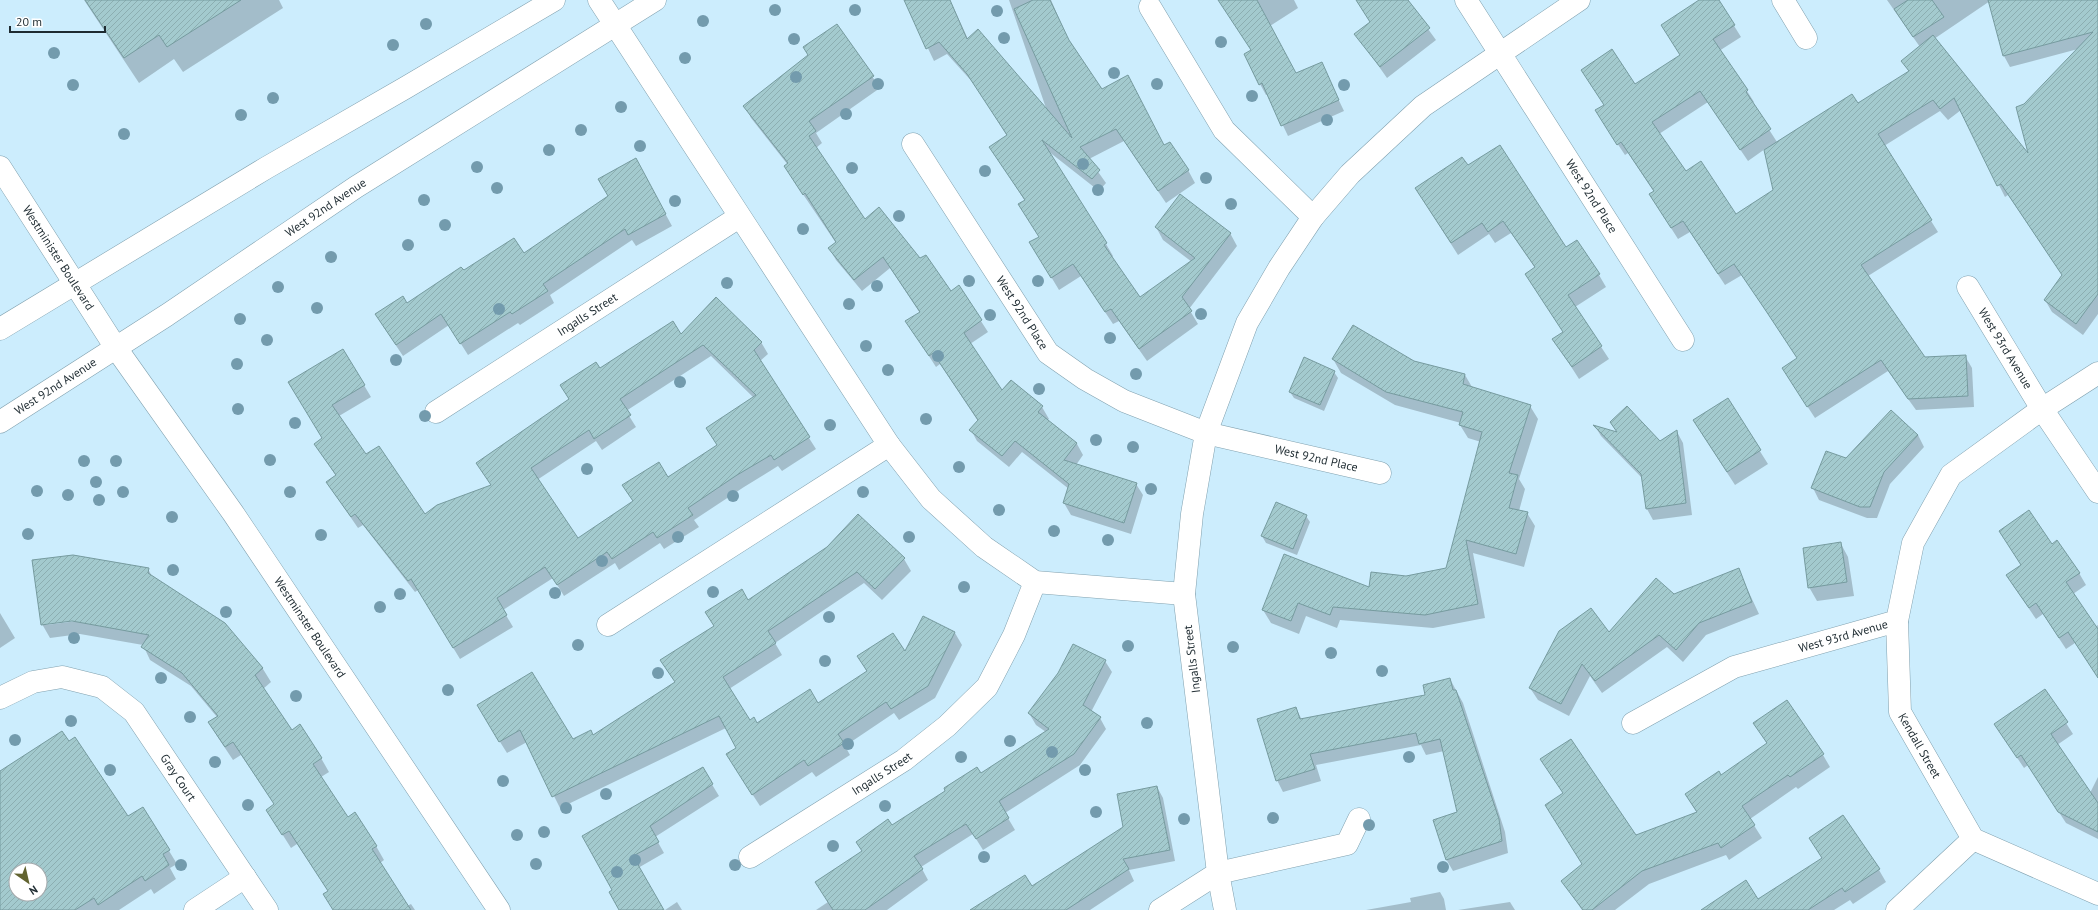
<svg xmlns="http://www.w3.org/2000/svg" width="2098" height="910" font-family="'PT Sans',sans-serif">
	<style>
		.shadow { fill: #0003; fill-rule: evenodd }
		.building { fill: url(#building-hatch); stroke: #769b9f; fill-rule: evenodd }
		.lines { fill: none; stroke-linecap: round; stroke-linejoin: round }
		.minor-casing { stroke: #81a1af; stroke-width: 23 }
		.tertiary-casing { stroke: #81a1af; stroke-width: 23 }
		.primary-casing { stroke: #81a1af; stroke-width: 23 }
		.minor { stroke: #fff; stroke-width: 22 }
		.tertiary { stroke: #fff; stroke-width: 22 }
		.primary { stroke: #fff; stroke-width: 22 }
		.tree { fill: #739bad }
		.labels { text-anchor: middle; stroke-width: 4; stroke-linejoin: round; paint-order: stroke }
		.street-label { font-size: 12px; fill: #1e2b31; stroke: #fff }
	</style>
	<defs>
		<pattern id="building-hatch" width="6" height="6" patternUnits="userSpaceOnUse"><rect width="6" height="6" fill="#a3cace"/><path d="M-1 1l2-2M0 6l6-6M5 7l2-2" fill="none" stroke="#8caeb1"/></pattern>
	</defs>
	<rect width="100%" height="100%" fill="#ccedfd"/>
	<path class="shadow" d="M 84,0 L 279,0 L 283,8 L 183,72 L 174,59 L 139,83 Z
		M 905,0 L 950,0 L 968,39 L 1047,111 L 1009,0 L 1051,0 L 1072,48 L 1102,90 L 1165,146 L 1188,170 L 1195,183 L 1166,203 L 1124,141 L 1089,159 L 1106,183 L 1099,191 L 1048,151 L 1106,244 L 1113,256 L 1112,257 L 1140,298 L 1192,262 L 1163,240 L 1156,227 L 1230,233 L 1237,246 L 1189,309 L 1198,324 L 1147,361 L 1119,321 L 1113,324 L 1081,276 L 1059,290 L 1038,255 L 1040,237 L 1025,201 L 990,147 L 1007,136 L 976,86 L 947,54 L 934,61 Z
		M 1219,0 L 1294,0 L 1298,8 L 1270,26 L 1296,74 L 1321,63 L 1344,111 L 1288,136 L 1268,94 L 1266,95 L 1260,84 L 1252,51 Z
		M 1356,0 L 1407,0 L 1436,40 L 1387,78 L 1356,34 L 1371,23 Z
		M 1701,0 L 1718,0 L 1741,37 L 1719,51 L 1747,91 L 1754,102 L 1752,103 L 1777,142 L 1858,104 L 1909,72 L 1903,61 L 1920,47 L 1887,0 L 2098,0 L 2098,314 L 2083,335 L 2052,312 L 2045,300 L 2063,276 L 2008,195 L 2005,197 L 1961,110 L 1948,120 L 1940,111 L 1884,146 L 1938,232 L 1868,276 L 1924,358 L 1965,356 L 1972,368 L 1974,407 L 1916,410 L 1888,371 L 1815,418 L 1790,380 L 1798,359 L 1742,275 L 1725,285 L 1690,232 L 1678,239 L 1650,195 L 1654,192 L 1628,153 L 1625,155 L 1603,122 L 1605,105 L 1681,56 ZM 1990,1 L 2004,56 L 2010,67 L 2078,49 L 2030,158 L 1934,39 ZM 1708,102 L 1748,161 L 1765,149 L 1774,190 L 1735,215 L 1685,172 L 1659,134 Z
		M 837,25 L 880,88 L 816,133 L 822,143 L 816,148 L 864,220 L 920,260 L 951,292 L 959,287 L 988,332 L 970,344 L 1002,392 L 1042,407 L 1049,419 L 1047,420 L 1077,444 L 1083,455 L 1076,465 L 1136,484 L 1143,495 L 1131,534 L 1071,515 L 1064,503 L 1069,489 L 1022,452 L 1009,467 L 977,441 L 971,430 L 978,421 L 940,364 L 936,367 L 907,322 L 920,313 L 890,268 L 862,291 L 836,260 L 829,248 L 836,243 L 792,178 L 788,165 L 751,118 L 745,106 L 809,56 Z
		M 1468,167 L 1599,275 L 1606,287 L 1575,307 L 1609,359 L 1579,379 L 1554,340 L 1564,333 L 1535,268 L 1511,233 L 1495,243 L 1489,234 L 1458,255 L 1423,200 Z
		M 642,171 L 672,226 L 636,246 L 632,240 L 550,295 L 554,303 L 520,325 L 518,323 L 468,355 L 449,325 L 403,356 L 383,326 L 407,304 L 463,272 L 524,254 L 609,196 Z
		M 681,335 L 761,342 L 768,354 L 760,361 L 816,449 L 782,471 L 778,466 L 744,487 L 694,520 L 699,527 L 664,549 L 660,543 L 619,570 L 615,563 L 564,596 L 553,578 L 503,610 L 513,627 L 460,659 L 418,590 L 415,592 L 363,525 L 358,528 L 327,483 L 336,476 L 315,444 L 323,439 L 343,350 L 371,397 L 339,416 L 366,456 L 425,515 L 492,486 L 569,399 L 600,370 ZM 711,356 L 754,398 L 718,446 L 577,539 L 537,480 L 596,441 L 602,450 L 636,427 L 626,411 Z
		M 1333,359 L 1414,362 L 1465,375 L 1472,387 L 1530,406 L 1538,419 L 1519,479 L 1525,489 L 1519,511 L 1527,513 L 1535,526 L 1524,567 L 1473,553 L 1485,618 L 1433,628 L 1340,620 L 1337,628 L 1306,616 L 1299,634 L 1271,623 L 1263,610 L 1370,588 L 1407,577 L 1447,569 L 1481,442 L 1468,438 L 1460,425 L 1461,423 L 1395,405 L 1341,373 Z
		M 1334,372 L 1338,378 L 1324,411 L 1294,398 L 1290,392 Z
		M 1727,399 L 1768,464 L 1735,485 L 1702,434 Z
		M 1611,422 L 1660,442 L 1677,432 L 1683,443 L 1692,515 L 1653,520 L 1647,509 L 1643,479 L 1601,436 L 1595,426 L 1617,433 Z
		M 1918,435 L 1924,447 L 1890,484 L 1877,518 L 1867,518 L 1819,500 L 1813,488 L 1847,460 Z
		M 1306,516 L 1310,522 L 1297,555 L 1266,543 L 1262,536 Z
		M 2000,532 L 2051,545 L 2079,573 L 2086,585 L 2073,594 L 2095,627 L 2098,625 L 2098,677 L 2075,643 L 2066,649 L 2043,614 L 2036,619 L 2014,587 L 2007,575 L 2022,566 Z
		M 1841,544 L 1848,557 L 1854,596 L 1817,601 L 1809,587 Z
		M 904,559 L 911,571 L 882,600 L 864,583 L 775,643 L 782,655 L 729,689 L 750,721 L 757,724 L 818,704 L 867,672 L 858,656 L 905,653 L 923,617 L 955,633 L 962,645 L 935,698 L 899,720 L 894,713 L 845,746 L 850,755 L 816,777 L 812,772 L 760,806 L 734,766 L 737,749 L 726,728 L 560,808 L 527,742 L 507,753 L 485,718 L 572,740 L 593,736 L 675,682 L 715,626 L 748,601 Z
		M 148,569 L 153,578 L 224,623 L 263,669 L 271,682 L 263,689 L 291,731 L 321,758 L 329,772 L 321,777 L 348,818 L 376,846 L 384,860 L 380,863 L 407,906 L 411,904 L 415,910 L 334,910 L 329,892 L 297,844 L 291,848 L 267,810 L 275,805 L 241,755 L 233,760 L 217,736 L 210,722 L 217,717 L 191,686 L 150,660 L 143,645 L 80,634 L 50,638 L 42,624 ZM 76,620 L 77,621 L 46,625 L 46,623 Z
		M 1738,569 L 1759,614 L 1706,635 L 1683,662 L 1667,647 L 1602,693 L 1590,676 L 1569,716 L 1538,700 L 1530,688 L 1609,634 L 1674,595 Z
		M 0,613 L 15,638 L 0,648 Z
		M 1105,661 L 1112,672 L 1091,712 L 1100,718 L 1106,729 L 1080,765 L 1005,813 L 1015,830 L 983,850 L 973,834 L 921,867 L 928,880 L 887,910 L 816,910 L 828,902 L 863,852 L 892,826 L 981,775 L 1046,732 L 1036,725 L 1029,713 Z
		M 1450,679 L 1463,703 L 1505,832 L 1508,853 L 1453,871 L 1446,859 L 1458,812 L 1444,751 L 1426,755 L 1421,745 L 1316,765 L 1321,781 L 1283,792 L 1277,780 L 1296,708 L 1302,720 L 1426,696 Z
		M 2045,690 L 2073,734 L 2057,745 L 2090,793 L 2098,777 L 2098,839 L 2066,823 L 2028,765 L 2024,768 L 1995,725 Z
		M 1755,723 L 1823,755 L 1830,767 L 1798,789 L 1796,787 L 1750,819 L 1762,838 L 1729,860 L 1726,855 L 1649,884 L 1615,910 L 1582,910 L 1562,881 L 1636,836 L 1697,813 L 1686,795 L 1721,776 L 1767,744 Z
		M 702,768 L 719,796 L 655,837 L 664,853 L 638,868 L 663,910 L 620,910 L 613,890 L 583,836 Z
		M 0,772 L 128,818 L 143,808 L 177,864 L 170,868 L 176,879 L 154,894 L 151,889 L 119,910 L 0,910 ZM 16,870 L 40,870 L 40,894 L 16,894 Z
		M 1157,787 L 1163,798 L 1175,861 L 1129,870 L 1134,881 L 1090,910 L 997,910 L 1124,828 Z
		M 1879,870 L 1886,882 L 1853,904 L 1850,900 L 1834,910 L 1716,910 Z
		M 1440,892 L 1444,899 L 1446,910 L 1366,910 L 1411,902 L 1410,898 Z
		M 677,902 L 682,910 L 665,910 Z
		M 1510,902 L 1515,910 L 1458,910 Z"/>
	<path class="building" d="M 85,0 L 241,0 L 167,47 L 159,35 L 124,58 Z
		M 904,0 L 950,0 L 967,39 L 978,29 L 1072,138 L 1014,9 L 1033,0 L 1050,0 L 1069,40 L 1102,89 L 1128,75 L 1164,145 L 1170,142 L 1189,170 L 1158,191 L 1116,129 L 1080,147 L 1100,170 L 1092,179 L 1042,140 L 1107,243 L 1104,245 L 1140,297 L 1195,258 L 1155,227 L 1180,194 L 1231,233 L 1182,297 L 1192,311 L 1139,349 L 1111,309 L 1105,312 L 1073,264 L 1051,278 L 1029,242 L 1039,237 L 1018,204 L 1025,200 L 989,147 L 1007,135 L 967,74 L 939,42 L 926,49 Z
		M 1218,0 L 1257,0 L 1296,73 L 1322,62 L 1339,100 L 1281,126 L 1262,83 L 1259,85 L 1244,54 L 1251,50 Z
		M 1356,0 L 1408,0 L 1430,28 L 1380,67 L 1354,34 L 1370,22 Z
		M 1699,0 L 1719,0 L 1735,25 L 1713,39 L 1748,90 L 1746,92 L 1771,129 L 1740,150 L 1700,91 L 1652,122 L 1686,171 L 1701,161 L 1736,214 L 1773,190 L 1764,150 L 1852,94 L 1858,103 L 1909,71 L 1901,61 L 1933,35 L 2028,153 L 2016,107 L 2024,104 L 2093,32 L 2003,56 L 1988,0 L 2098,0 L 2098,294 L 2076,324 L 2044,300 L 2062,275 L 2001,184 L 1997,186 L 1954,98 L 1940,109 L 1933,100 L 1878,134 L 1932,220 L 1861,265 L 1925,357 L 1966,355 L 1968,396 L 1908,399 L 1881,360 L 1807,407 L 1782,368 L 1797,358 L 1766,311 L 1734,264 L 1718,274 L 1683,221 L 1671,228 L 1649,194 L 1654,191 L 1621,142 L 1617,145 L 1595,110 L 1604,105 L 1581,70 L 1612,49 L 1635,84 L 1680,55 L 1661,25 Z
		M 1908,0 L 1932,0 L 1944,17 L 1913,37 L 1894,9 Z
		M 837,24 L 874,76 L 809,121 L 816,131 L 809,136 L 865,219 L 879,207 L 920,258 L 926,255 L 951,291 L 959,285 L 982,320 L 964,333 L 1002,390 L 1011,380 L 1043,406 L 1038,412 L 1077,443 L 1064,460 L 1137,483 L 1124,523 L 1063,503 L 1069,484 L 1015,441 L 1002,456 L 969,430 L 978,420 L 933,353 L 929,356 L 905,321 L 920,312 L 883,257 L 854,280 L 828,248 L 836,242 L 805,193 L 803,195 L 784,166 L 788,163 L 743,106 L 808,55 L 803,47 Z
		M 1500,145 L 1566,247 L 1577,240 L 1600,274 L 1568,295 L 1602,346 L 1572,367 L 1552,339 L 1563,332 L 1525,274 L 1535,267 L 1503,221 L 1488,232 L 1482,223 L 1451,243 L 1415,188 L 1462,157 L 1468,165 Z
		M 636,158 L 666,214 L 628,235 L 625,229 L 543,284 L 548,291 L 512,314 L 510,312 L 460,344 L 441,314 L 396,345 L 375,314 L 403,296 L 407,303 L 461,267 L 464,270 L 514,238 L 524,253 L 608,196 L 598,179 Z
		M 716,297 L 762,342 L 754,350 L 810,437 L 774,460 L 771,455 L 737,475 L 688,508 L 693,515 L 657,538 L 653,532 L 612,559 L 607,552 L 557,585 L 545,567 L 497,598 L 507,615 L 453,648 L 411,579 L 408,581 L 355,514 L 351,517 L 326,482 L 336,475 L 314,444 L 322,438 L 288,382 L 343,349 L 365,385 L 332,405 L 366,454 L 379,446 L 425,514 L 437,505 L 491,485 L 476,463 L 569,399 L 560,385 L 596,362 L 600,368 L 673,321 L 681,334 ZM 703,345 L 756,395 L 706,428 L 717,445 L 668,477 L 659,462 L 622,485 L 633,501 L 578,538 L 531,468 L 589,430 L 594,439 L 631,415 L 620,399 Z
		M 1353,325 L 1414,361 L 1465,374 L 1463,384 L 1531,405 L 1509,473 L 1518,475 L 1509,508 L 1528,512 L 1516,554 L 1466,540 L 1478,604 L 1425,615 L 1333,607 L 1330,615 L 1298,603 L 1291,621 L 1262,610 L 1284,554 L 1369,587 L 1371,572 L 1406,576 L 1446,568 L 1482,432 L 1459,425 L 1463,412 L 1386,392 L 1332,359 Z
		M 1304,357 L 1335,371 L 1320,405 L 1289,392 Z
		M 1728,398 L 1761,450 L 1727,472 L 1693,420 Z
		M 1627,406 L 1660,441 L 1677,430 L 1686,503 L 1646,509 L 1641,474 L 1593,425 L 1617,432 L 1610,422 Z
		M 1891,410 L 1918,435 L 1884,472 L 1870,507 L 1860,507 L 1811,488 L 1826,451 L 1846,458 Z
		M 1276,502 L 1307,515 L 1293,549 L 1261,536 Z
		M 2029,510 L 2052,544 L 2057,540 L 2080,573 L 2066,582 L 2098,629 L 2098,678 L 2068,632 L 2059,638 L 2036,603 L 2029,608 L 2006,575 L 2021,565 L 1999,531 Z
		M 858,514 L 905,558 L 875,589 L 857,572 L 768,631 L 776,643 L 723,677 L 750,720 L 754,717 L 757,723 L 810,689 L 818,703 L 867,671 L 857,656 L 893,633 L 905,651 L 923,616 L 955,632 L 928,686 L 891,709 L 886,702 L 838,734 L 844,743 L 808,766 L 804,760 L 752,795 L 726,754 L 736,748 L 719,716 L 552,797 L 520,730 L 499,742 L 477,705 L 532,672 L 573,739 L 591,730 L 593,735 L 675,682 L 660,660 L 714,626 L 705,612 L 742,589 L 748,600 L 827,547 Z
		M 1841,542 L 1847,582 L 1808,588 L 1803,548 Z
		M 73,555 L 149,568 L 148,573 L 225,623 L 263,668 L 255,675 L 292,730 L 300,724 L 322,758 L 313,764 L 348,817 L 355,812 L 377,846 L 372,849 L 411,910 L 333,910 L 323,894 L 328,891 L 289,831 L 282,835 L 266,810 L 274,804 L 233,742 L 225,747 L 208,722 L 218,716 L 182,673 L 141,647 L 149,635 L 72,621 L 41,625 L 32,560 Z
		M 1739,568 L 1752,602 L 1699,623 L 1676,650 L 1659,635 L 1595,681 L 1582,664 L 1561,704 L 1529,688 L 1559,631 L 1591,608 L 1609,632 L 1656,578 L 1674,594 Z
		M 1073,644 L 1106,660 L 1083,705 L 1101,717 L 1074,754 L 999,801 L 1009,818 L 976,839 L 966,824 L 914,856 L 923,869 L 865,910 L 833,910 L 815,882 L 862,851 L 856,842 L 888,819 L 892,825 L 945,791 L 944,788 L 977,767 L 981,773 L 1049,729 L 1028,713 L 1058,673 Z
		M 1450,678 L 1453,690 L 1456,690 L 1499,819 L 1502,841 L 1446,860 L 1433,820 L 1457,812 L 1440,739 L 1419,744 L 1416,733 L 1310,754 L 1315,769 L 1276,781 L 1257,719 L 1296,707 L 1300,719 L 1425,695 L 1423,685 Z
		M 2045,689 L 2068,722 L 2051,734 L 2098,803 L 2098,832 L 2058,812 L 2021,755 L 2017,758 L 1994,724 Z
		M 1787,700 L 1824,754 L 1790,777 L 1788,775 L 1742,806 L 1755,825 L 1721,848 L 1718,843 L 1642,871 L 1592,910 L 1583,910 L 1561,881 L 1582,864 L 1545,805 L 1563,793 L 1540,759 L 1571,739 L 1636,835 L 1697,812 L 1685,794 L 1719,771 L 1721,775 L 1767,743 L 1753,723 Z
		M 62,731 L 69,741 L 75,737 L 128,816 L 143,807 L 170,850 L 163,854 L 169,865 L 145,881 L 142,876 L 98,905 L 94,898 L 75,910 L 0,910 L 0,771 ZM 16,870 L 40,870 L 40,894 L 16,894 Z
		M 703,767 L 713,784 L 650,826 L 659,842 L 633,856 L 664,910 L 619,910 L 609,892 L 612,890 L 582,836 Z
		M 1157,786 L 1170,850 L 1123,859 L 1129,869 L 1066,910 L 970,910 L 1025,875 L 1032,886 L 1123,827 L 1117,794 Z
		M 1843,815 L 1880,869 L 1845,892 L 1842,888 L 1808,910 L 1701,910 L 1746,880 L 1758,899 L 1822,858 L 1809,838 Z"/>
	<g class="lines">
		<g class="minor-casing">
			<g id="minor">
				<path d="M 599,0 L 889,445 L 931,499 L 984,547 L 1035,582 L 1184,594"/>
				<path id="s1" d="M 1466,0 L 1683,340"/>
				<path d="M 1783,0 L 1806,38"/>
				<path d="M 1150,7 L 1224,130 L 1313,217"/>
				<path id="s2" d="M 913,144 L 1048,353 L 1085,379 L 1124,401 L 1206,433 L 1380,473"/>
				<path id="s3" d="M 1968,287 L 2042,409 L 2098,492"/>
				<path id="s4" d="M 436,412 L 739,217"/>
				<path id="s5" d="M 1897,621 L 1900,712 L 1973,839 L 2098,894"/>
				<path d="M 608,625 L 889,445"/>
				<path id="s6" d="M 0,698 L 33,682 L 62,677 L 102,687 L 134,712 L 267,910"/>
				<path id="s7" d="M 1633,723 L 1734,667 L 1897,621 L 1913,543 L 1951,475 L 2042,409 L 2098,373"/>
				<path id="s8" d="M 750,857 L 904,760 L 947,726 L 987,687 L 1014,635 L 1035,582"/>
				<path d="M 195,910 L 245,877"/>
				<path d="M 1160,910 L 1218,873 L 1184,594 L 1192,514 L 1206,433 L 1247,323 L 1279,268 L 1313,217 L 1350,174 L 1423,106 L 1579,0"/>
				<path d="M 1225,910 L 1218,873 L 1347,844 L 1359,819"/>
				<path d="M 1897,910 L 1973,839"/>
			</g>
		</g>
		<g class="tertiary-casing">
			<g id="tertiary">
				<path id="s9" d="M 0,167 L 116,348 L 233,513 L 499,910"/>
			</g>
		</g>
		<g class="primary-casing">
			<g id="primary">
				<path d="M 0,329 L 266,168 L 405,88 L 554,0"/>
				<path id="s10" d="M 0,422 L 167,315 L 356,187 L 655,0"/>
			</g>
		</g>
		<use href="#minor" class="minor"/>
		<use href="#tertiary" class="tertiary"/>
		<use href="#primary" class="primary"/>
	</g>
	<g class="tree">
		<circle cx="775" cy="10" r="6"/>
		<circle cx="855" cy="10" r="6"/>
		<circle cx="997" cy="11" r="6"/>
		<circle cx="703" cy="21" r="6"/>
		<circle cx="426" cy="24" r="6"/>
		<circle cx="1004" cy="38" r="6"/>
		<circle cx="794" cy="39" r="6"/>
		<circle cx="1221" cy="42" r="6"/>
		<circle cx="393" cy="45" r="6"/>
		<circle cx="54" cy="53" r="6"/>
		<circle cx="685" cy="58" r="6"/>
		<circle cx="1114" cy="73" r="6"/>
		<circle cx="796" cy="77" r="6"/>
		<circle cx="878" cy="84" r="6"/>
		<circle cx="1157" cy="84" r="6"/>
		<circle cx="73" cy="85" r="6"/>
		<circle cx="1344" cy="85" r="6"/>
		<circle cx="1252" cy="96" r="6"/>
		<circle cx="273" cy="98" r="6"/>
		<circle cx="621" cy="107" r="6"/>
		<circle cx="846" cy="114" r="6"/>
		<circle cx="241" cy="115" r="6"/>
		<circle cx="1327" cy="120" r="6"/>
		<circle cx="581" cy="130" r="6"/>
		<circle cx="124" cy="134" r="6"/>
		<circle cx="640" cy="146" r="6"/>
		<circle cx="549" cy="150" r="6"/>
		<circle cx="1083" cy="164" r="6"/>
		<circle cx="477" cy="167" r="6"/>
		<circle cx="852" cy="168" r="6"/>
		<circle cx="985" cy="171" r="6"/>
		<circle cx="1206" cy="178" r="6"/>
		<circle cx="497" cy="188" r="6"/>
		<circle cx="1098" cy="190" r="6"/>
		<circle cx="424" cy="200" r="6"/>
		<circle cx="675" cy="201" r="6"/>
		<circle cx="1231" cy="204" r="6"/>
		<circle cx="899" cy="216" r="6"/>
		<circle cx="445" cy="225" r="6"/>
		<circle cx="803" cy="229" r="6"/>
		<circle cx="408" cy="245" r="6"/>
		<circle cx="331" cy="257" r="6"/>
		<circle cx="969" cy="281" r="6"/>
		<circle cx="1038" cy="281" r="6"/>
		<circle cx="727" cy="283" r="6"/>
		<circle cx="877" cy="286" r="6"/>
		<circle cx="278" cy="287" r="6"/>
		<circle cx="849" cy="304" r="6"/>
		<circle cx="317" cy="308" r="6"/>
		<circle cx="499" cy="309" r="6"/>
		<circle cx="1201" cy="314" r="6"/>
		<circle cx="990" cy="315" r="6"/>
		<circle cx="240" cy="319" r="6"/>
		<circle cx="1110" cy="338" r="6"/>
		<circle cx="267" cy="340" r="6"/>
		<circle cx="866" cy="346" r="6"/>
		<circle cx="938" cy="356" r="6"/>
		<circle cx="396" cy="360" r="6"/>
		<circle cx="237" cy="364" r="6"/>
		<circle cx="888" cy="370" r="6"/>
		<circle cx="1136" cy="374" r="6"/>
		<circle cx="680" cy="382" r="6"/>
		<circle cx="1039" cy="389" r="6"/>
		<circle cx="238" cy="409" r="6"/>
		<circle cx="425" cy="416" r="6"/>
		<circle cx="926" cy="419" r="6"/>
		<circle cx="295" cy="423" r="6"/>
		<circle cx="830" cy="425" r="6"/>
		<circle cx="1096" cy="440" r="6"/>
		<circle cx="1133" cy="447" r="6"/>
		<circle cx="270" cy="460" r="6"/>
		<circle cx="84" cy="461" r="6"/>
		<circle cx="116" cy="461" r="6"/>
		<circle cx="959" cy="467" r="6"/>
		<circle cx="587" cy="469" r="6"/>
		<circle cx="96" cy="482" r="6"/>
		<circle cx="1151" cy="489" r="6"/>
		<circle cx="37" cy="491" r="6"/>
		<circle cx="123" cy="492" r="6"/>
		<circle cx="290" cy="492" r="6"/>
		<circle cx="863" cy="492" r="6"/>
		<circle cx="68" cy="495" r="6"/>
		<circle cx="733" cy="496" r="6"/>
		<circle cx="99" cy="500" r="6"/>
		<circle cx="999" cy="510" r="6"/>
		<circle cx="172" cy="517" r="6"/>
		<circle cx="1054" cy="531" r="6"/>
		<circle cx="28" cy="534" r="6"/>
		<circle cx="321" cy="535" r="6"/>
		<circle cx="678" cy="537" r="6"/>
		<circle cx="909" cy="537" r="6"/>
		<circle cx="1108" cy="540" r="6"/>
		<circle cx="602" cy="561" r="6"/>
		<circle cx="173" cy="570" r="6"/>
		<circle cx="964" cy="587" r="6"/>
		<circle cx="713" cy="592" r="6"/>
		<circle cx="555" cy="593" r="6"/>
		<circle cx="400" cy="594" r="6"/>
		<circle cx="380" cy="607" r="6"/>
		<circle cx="226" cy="612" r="6"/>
		<circle cx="829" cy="617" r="6"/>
		<circle cx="74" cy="638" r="6"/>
		<circle cx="578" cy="645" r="6"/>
		<circle cx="1128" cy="646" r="6"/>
		<circle cx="1233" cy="647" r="6"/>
		<circle cx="1331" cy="653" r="6"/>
		<circle cx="825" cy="661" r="6"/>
		<circle cx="1382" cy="671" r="6"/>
		<circle cx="658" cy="673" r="6"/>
		<circle cx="161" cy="678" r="6"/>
		<circle cx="448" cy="690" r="6"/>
		<circle cx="296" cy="696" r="6"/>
		<circle cx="190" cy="717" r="6"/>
		<circle cx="71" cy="721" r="6"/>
		<circle cx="1147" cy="723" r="6"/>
		<circle cx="15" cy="740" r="6"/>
		<circle cx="1010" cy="741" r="6"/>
		<circle cx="848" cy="744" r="6"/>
		<circle cx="1052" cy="752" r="6"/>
		<circle cx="961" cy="757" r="6"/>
		<circle cx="1409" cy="757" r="6"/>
		<circle cx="215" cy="762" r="6"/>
		<circle cx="110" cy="770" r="6"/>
		<circle cx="1085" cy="770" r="6"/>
		<circle cx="503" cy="781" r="6"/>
		<circle cx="606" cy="794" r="6"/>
		<circle cx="248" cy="805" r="6"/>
		<circle cx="885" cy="806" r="6"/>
		<circle cx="566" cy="808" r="6"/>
		<circle cx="1096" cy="812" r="6"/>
		<circle cx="1273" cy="818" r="6"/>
		<circle cx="1184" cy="819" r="6"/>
		<circle cx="1369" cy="825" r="6"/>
		<circle cx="544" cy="832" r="6"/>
		<circle cx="517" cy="835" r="6"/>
		<circle cx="833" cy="846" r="6"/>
		<circle cx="984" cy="857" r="6"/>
		<circle cx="635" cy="860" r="6"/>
		<circle cx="536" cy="864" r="6"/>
		<circle cx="181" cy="865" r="6"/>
		<circle cx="735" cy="865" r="6"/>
		<circle cx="1443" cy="867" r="6"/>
		<circle cx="617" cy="872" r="6"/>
	</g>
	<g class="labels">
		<g class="street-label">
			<text dy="4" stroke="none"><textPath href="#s1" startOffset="233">West 92nd Place</textPath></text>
			<text dy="4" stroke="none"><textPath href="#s10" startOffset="390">West 92nd Avenue</textPath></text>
			<text dy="4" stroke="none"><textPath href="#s9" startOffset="108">Westminister Boulevard</textPath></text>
			<text dy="4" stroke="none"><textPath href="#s2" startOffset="201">West 92nd Place</textPath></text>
			<text dy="4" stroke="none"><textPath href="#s4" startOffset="180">Ingalls Street</textPath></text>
			<text dy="4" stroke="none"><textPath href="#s3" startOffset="72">West 93rd Avenue</textPath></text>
			<text dy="4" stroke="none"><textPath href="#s10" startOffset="66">West 92nd Avenue</textPath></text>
			<text dy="4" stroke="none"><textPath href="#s2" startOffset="540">West 92nd Place</textPath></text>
			<text dy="4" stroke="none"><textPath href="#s9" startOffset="555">Westminster Boulevard</textPath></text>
			<text dy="4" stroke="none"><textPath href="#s7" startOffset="229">West 93rd Avenue</textPath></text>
			<text transform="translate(1192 659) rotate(-97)" y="4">Ingalls Street</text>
			<text dy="4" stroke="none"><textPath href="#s5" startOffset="130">Kendall Street</textPath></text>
			<text dy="4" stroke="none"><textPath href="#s8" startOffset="156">Ingalls Street</textPath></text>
			<text dy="4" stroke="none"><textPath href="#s6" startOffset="227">Gray Court</textPath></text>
		</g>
	</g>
	<g transform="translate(28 882) rotate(146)"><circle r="19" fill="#ffffff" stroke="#a5aaad"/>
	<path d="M0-3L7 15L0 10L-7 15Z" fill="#626330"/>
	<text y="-6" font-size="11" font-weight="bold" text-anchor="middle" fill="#1e2b31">N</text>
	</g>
	<path d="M10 26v6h95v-6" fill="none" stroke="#1e2b31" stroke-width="2"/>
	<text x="16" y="26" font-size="12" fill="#1e2b31" stroke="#ffffff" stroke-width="3" paint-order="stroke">20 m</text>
</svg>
